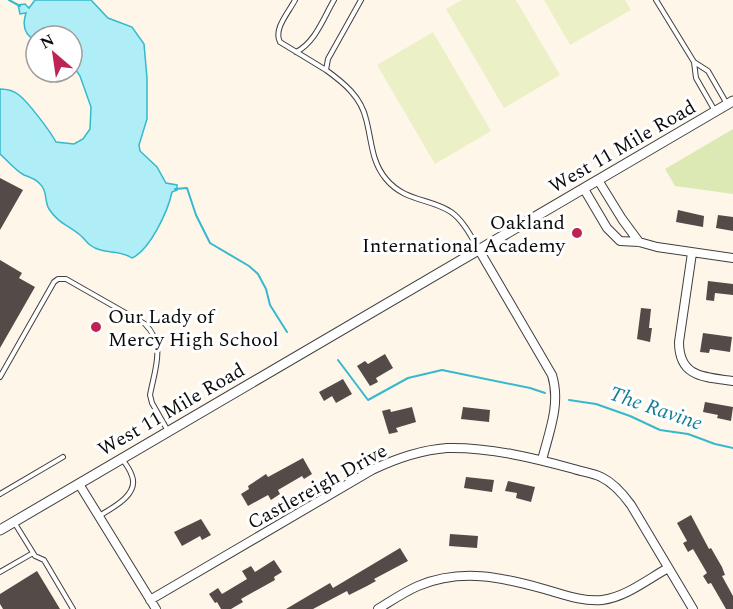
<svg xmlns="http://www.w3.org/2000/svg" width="733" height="609" font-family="Spectral,serif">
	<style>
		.green { fill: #dde9b5 }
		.pitch { fill: #ecf0c7 }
		.water { fill: #afeef6; stroke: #36b8cd; stroke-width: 1.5 }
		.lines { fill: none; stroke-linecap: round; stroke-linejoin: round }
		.stream { stroke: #36b8cd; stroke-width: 2 }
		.building { fill: #544a48 }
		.service-casing { stroke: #3f3f3f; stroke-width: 6 }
		.minor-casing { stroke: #3f3f3f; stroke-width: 10 }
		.tertiary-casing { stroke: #3f3f3f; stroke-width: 11 }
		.service { stroke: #fff; stroke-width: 4 }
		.minor { stroke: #fff; stroke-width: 8 }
		.tertiary { stroke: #fff; stroke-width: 9 }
		.poi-dot { fill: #bb2453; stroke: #fff; stroke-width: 2 }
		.labels { text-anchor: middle; stroke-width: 6; stroke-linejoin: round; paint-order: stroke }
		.street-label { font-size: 20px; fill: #0c0c0c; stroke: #fff }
		.poi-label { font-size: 20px; fill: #0c0c0c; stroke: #fff; text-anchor: end }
		.water-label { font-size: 21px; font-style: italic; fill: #167f96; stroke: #fff }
	</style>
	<rect width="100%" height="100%" fill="#fff6ea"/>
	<path class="green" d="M 733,129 L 733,194 L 675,186 L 665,169 Z"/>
	<path class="pitch" d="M 462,0 L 516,0 L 560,75 L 504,108 L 446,9 Z
		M 544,0 L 625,0 L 631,10 L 570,45 Z
		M 433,32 L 491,131 L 435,164 L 377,65 Z"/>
	<path class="water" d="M 35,0 L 91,0 L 108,18 L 132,27 L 144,44 L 147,78 L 147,119 L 139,145 L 140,151 L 157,167 L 166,183 L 177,185 L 177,190 L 172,192 C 168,211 150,250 132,258 C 119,249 103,255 90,245 C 86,242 84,238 80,235 C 68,225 58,223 49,209 C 44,201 48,191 40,184 C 36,179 30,177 24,175 C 15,170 8,161 0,154 L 0,89 C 7,89 13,90 19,95 C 29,103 50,131 56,142 L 74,144 L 83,139 L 90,129 L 91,107 L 80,76 L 72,64 L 72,36 L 36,36 L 36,41 C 24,35 22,25 26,13 L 20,14 L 18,5 L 25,4 L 29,8 Z"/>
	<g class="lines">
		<path class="stream" d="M 9,0 L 20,6
			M 175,189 L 187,188 L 196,215 L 210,243 L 249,266 L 258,274 L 266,289 L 270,305 L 287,332
			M 338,360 L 368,400 L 408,378 L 442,370 L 530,388 L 545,393
			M 569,400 L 596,404 L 630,416 L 660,430 L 688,434 L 715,444 L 733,448"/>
	</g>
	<path class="building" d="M 0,178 L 23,190 L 0,230 Z
		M 678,210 L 704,216 L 703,227 L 676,222 Z
		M 718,215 L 733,217 L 733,231 L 716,228 Z
		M 0,260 L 22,273 L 19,278 L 35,287 L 0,348 Z
		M 708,281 L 733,284 L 733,295 L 715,293 L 714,301 L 706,300 Z
		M 641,308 L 651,309 L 649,328 L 652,328 L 650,342 L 637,339 Z
		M 703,333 L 732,337 L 730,352 L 710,349 L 709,353 L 700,352 Z
		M 385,354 L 393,368 L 376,378 L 378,382 L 370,386 L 357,366 L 365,361 L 368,364 Z
		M 343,379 L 352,394 L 336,403 L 332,396 L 324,401 L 319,392 Z
		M 705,402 L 733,407 L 731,421 L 717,418 L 718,415 L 703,412 Z
		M 412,407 L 416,422 L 396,428 L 398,432 L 389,434 L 382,411 L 390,409 L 391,412 Z
		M 463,407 L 490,410 L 489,422 L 461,419 Z
		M 303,458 L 312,474 L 304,479 L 302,476 L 278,490 L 280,494 L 271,500 L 268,495 L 248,506 L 241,494 L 249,489 L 248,486 L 266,474 L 268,477 Z
		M 466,477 L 494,480 L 492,492 L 464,488 Z
		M 508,481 L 535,487 L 531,502 L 516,498 L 517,493 L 505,491 Z
		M 691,515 L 709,549 L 711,548 L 722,567 L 725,575 L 722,576 L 733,596 L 733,609 L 726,609 L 711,583 L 708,584 L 703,576 L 707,573 L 693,549 L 688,552 L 683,543 L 687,541 L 677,523 Z
		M 201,519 L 211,535 L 202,540 L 200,536 L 182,546 L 174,532 Z
		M 450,534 L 478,536 L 477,548 L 449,546 Z
		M 400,548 L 408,561 L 374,579 L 376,581 L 367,586 L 349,595 L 347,591 L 313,609 L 286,609 L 330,583 L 333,588 Z
		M 274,560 L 282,572 L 274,577 L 275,580 L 241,599 L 243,602 L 231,609 L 221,609 L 217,602 L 215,603 L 209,594 L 218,588 L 222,594 L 247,579 L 242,571 L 251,566 L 255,572 Z
		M 37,571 L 60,609 L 3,609 L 0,604 L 0,594 Z"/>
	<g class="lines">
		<g class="service-casing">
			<path id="service" d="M 295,0 C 289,12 273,29 280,42 L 326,70
				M 361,0 L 328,59 L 326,70 C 344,83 361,97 366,119 C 372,141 371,161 386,179 C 405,202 430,198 451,212 C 463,220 472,237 478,249
				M 656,0 L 694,62 L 696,78 L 715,111
				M 296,52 C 315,43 324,17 334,0
				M 694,62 L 708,71 L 727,104
				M 0,377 L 54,282 L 58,279 L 66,279 L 145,324 C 166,345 155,368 150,395 L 152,403 L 168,431
				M 0,494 L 63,457
				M 99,516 C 112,508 139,495 132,476 C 130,470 126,464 122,459
				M 14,522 L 35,556 L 44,560 L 73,609
				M 0,572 L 33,553"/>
		</g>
		<g class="minor-casing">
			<path id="minor" d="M 598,180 L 622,219 L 639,242
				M 584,189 L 607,228 L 620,241 L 639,242 L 657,247 L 733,258
				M 479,250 L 552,375 C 561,404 549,432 542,460
				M 692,253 L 679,342 C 679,378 705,377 733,381
				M 79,484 L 156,609
				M 150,600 L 372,470 C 395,459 420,450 447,448 C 489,447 534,458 574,469 C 583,472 593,473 601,477 C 614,483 623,494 631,505 L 693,609
				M 378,609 C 391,601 404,592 418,586 C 461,568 501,577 544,589 C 562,594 583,602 602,600 C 626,597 648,579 668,568"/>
		</g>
		<g class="tertiary-casing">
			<path id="tertiary" d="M 0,530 L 733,101"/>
		</g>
		<use href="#service" class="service"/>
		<use href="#minor" class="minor"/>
		<use href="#tertiary" class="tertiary"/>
	</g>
	<g class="poi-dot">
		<circle cx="577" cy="233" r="6"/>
		<circle cx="96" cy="327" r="6"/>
	</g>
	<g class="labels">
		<g class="street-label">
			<text transform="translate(622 146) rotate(-30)" y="7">West 11 Mile Road</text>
			<text transform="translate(171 409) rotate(-30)" y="7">West 11 Mile Road</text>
			<text transform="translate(317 486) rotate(-29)" y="7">Castlereigh Drive</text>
		</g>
		<g class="poi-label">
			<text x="565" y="229">Oakland<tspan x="565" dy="23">International Academy</tspan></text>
			<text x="108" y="323" text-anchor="start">Our Lady of<tspan x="108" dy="23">Mercy High School</tspan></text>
		</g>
		<g class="water-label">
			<text transform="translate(656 408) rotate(19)" y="7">The Ravine</text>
		</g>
	</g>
	<g transform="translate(54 54) rotate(331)"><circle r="28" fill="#ffffff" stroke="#9e9e9e" stroke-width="1.5"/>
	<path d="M0-4.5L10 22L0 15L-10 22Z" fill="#bb2453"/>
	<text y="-9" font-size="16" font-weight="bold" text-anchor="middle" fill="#0c0c0c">N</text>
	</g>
</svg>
